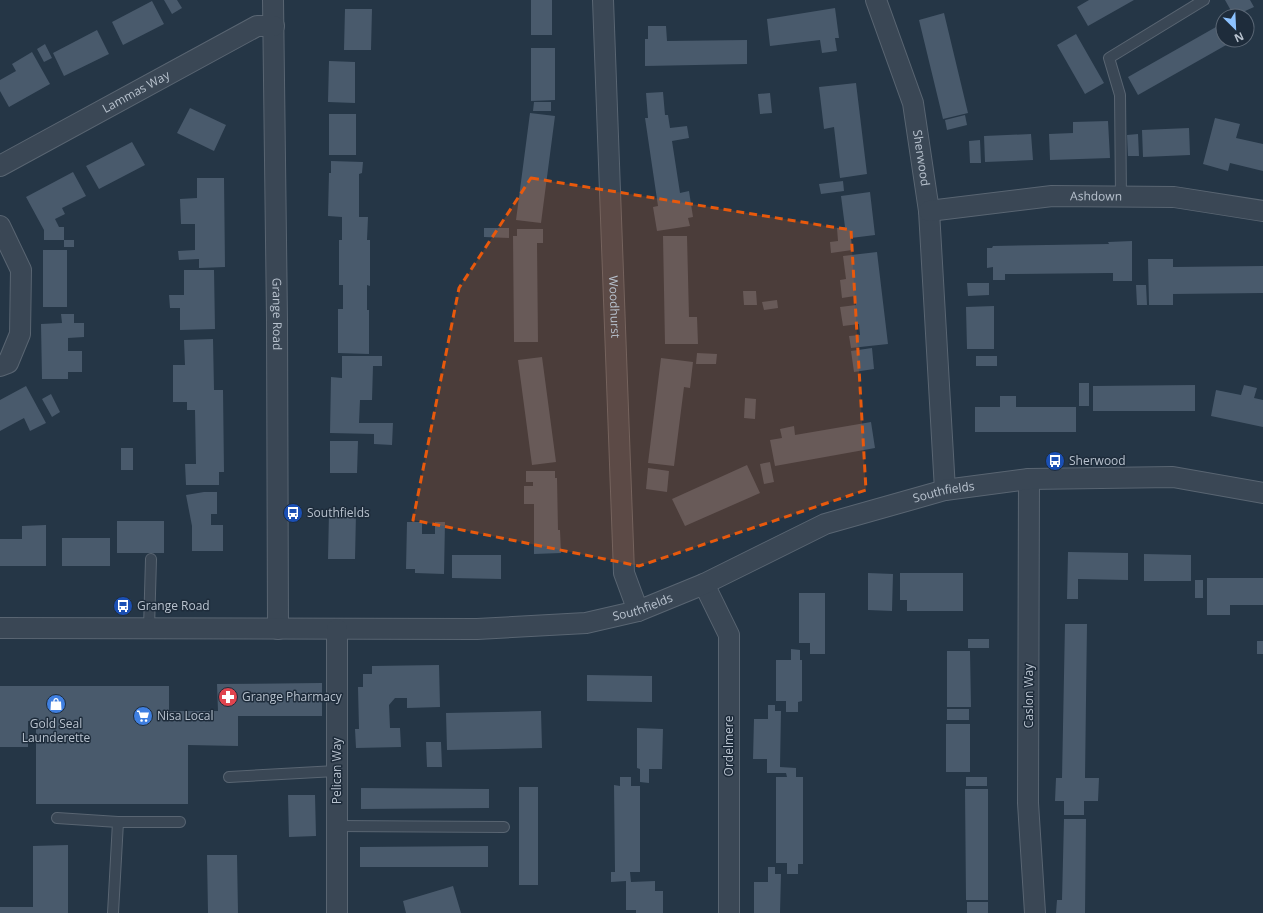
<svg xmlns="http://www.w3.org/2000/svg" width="1263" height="913" font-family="'Open Sans',sans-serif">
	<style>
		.building { fill: #495a6c }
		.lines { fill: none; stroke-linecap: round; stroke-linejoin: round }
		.service-casing { stroke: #596572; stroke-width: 12 }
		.minor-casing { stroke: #596572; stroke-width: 22 }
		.service { stroke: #3a4755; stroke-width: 10 }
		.minor { stroke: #3a4755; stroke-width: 20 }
		.marked { fill: #e8590c; fill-opacity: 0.2; stroke: #e8590c; stroke-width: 3; stroke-dasharray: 8 5; stroke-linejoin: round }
		.labels { text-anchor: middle; stroke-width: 3; stroke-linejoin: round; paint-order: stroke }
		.street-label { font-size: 12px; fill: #b8c2ce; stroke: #1e2c3b }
		.poi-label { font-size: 12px; fill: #b8c2ce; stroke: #1e2c3b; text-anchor: start }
	</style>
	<rect width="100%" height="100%" fill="#253646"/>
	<path class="building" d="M 164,0 L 177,0 L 182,8 L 172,14 Z
		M 531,0 L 552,0 L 552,35 L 531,35 Z
		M 1089,0 L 1134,0 L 1088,26 L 1077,7 Z
		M 1225,0 L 1250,0 L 1254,7 L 1234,16 Z
		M 152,1 L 164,24 L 123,45 L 112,22 Z
		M 835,8 L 839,38 L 835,38 L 837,51 L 822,53 L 820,40 L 770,46 L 767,19 Z
		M 345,9 L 372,9 L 371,50 L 344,50 Z
		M 944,13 L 968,113 L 943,119 L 919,20 Z
		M 1223,23 L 1223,40 L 1235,40 L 1138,95 L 1128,77 Z
		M 648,26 L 666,26 L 667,41 L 747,40 L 747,64 L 645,66 L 645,39 L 648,39 Z
		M 97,30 L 109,54 L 64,76 L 53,53 Z
		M 1076,34 L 1104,83 L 1085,94 L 1057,45 Z
		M 45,44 L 52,58 L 44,62 L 37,49 Z
		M 531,48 L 555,48 L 555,100 L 531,101 Z
		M 32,52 L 50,84 L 9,107 L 0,91 L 0,80 L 16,71 L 12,64 Z
		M 329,61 L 355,62 L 355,103 L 328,102 Z
		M 856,83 L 867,174 L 840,178 L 834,127 L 824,129 L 819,87 Z
		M 663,92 L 665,115 L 668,115 L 670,128 L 687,126 L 689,138 L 672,141 L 680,193 L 689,191 L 693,217 L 688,218 L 690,226 L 657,231 L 653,207 L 658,206 L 645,118 L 648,118 L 646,93 Z
		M 770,93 L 772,113 L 760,114 L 758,94 Z
		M 534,102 L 551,102 L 551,111 L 533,111 Z
		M 190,108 L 226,125 L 214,151 L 177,133 Z
		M 530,113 L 555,116 L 541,223 L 516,220 Z
		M 329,114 L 356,114 L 356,155 L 329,155 Z
		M 965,115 L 967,125 L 947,130 L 945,120 Z
		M 1215,118 L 1240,124 L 1236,138 L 1263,144 L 1263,171 L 1230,163 L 1228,171 L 1203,164 Z
		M 1108,121 L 1110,158 L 1050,160 L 1049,134 L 1073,133 L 1073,122 Z
		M 1189,128 L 1190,155 L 1143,157 L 1142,130 Z
		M 1031,134 L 1033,160 L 985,162 L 984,136 Z
		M 1138,134 L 1139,156 L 1128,156 L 1127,135 Z
		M 980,140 L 981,163 L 970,163 L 969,141 Z
		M 132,142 L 145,165 L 99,189 L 86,166 Z
		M 331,161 L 363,162 L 362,173 L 359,174 L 359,217 L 368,217 L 367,240 L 370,240 L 370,286 L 367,285 L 367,310 L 369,310 L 369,354 L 338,353 L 338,309 L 343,309 L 343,285 L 339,285 L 339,240 L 342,240 L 342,217 L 328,216 L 329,173 L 331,173 Z
		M 73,172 L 86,196 L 62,208 L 65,214 L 55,219 L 59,227 L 64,227 L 64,240 L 44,240 L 44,230 L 26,197 Z
		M 197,178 L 224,178 L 225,267 L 199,268 L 199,259 L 179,260 L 178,251 L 195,250 L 195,224 L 181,224 L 180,199 L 197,198 Z
		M 843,181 L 844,191 L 821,194 L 819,184 Z
		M 870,192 L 875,235 L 851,238 L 852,250 L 831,253 L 830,242 L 838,241 L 837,228 L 845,227 L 841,196 Z
		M 484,228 L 509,228 L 509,238 L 484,237 Z
		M 517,229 L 543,229 L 543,243 L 537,243 L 538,342 L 514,342 L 513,236 L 517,236 Z
		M 663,236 L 687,236 L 689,317 L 697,317 L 698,344 L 665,344 Z
		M 64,240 L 74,240 L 74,247 L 64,247 Z
		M 1132,241 L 1132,281 L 1113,281 L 1113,273 L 1109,273 L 1005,274 L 1005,280 L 993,280 L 993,267 L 987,268 L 987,248 L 992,248 L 993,246 L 1109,244 L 1108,242 Z
		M 43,250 L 67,250 L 67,307 L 43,307 Z
		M 877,252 L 888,344 L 851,348 L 849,336 L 860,335 L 859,324 L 843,326 L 840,307 L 856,305 L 855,296 L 842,298 L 840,280 L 846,279 L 843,256 Z
		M 1148,259 L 1173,259 L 1173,267 L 1263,266 L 1263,293 L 1173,294 L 1173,305 L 1149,305 Z
		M 184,270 L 214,270 L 215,329 L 180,330 L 180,308 L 170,308 L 169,295 L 184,295 Z
		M 967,283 L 989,283 L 989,295 L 968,296 Z
		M 1136,285 L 1146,285 L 1147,305 L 1137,305 Z
		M 743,291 L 756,291 L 757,305 L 744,305 Z
		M 777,300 L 778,308 L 764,310 L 762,302 Z
		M 994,306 L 994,349 L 967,349 L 966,307 Z
		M 61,314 L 74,314 L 74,323 L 84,323 L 84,337 L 68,338 L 68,351 L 82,351 L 82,372 L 68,372 L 68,379 L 42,379 L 41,324 L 62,323 Z
		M 213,339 L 214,390 L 223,390 L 224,472 L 219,472 L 219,485 L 186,485 L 185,464 L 196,464 L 195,410 L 187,410 L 187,402 L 173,402 L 173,365 L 185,365 L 184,340 Z
		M 872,348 L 874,369 L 854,372 L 851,351 Z
		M 697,353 L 717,354 L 716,364 L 696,364 Z
		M 342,356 L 382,356 L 382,366 L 373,366 L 372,400 L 360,400 L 359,423 L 393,423 L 392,445 L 374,444 L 374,434 L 330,433 L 331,377 L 342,378 Z
		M 976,356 L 997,356 L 997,366 L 976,366 Z
		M 542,357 L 556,462 L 532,465 L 518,360 Z
		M 661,358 L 693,362 L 690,388 L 684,387 L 674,466 L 648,463 Z
		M 1079,383 L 1089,383 L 1089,406 L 1079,406 Z
		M 1195,385 L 1195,411 L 1093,411 L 1093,386 Z
		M 1244,385 L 1257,388 L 1254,398 L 1263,400 L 1263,427 L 1211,416 L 1216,390 L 1241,395 Z
		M 26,386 L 46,423 L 30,431 L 24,418 L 0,431 L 0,400 Z
		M 51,394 L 60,412 L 52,417 L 42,399 Z
		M 1000,396 L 1016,396 L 1016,407 L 1076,407 L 1076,432 L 975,432 L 975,407 L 1000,407 Z
		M 745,398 L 756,399 L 755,419 L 744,418 Z
		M 871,422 L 875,448 L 775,466 L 770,440 L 782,438 L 780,429 L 794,426 L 795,435 Z
		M 330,441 L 358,441 L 357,473 L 330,473 Z
		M 121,448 L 133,448 L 133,470 L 121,470 Z
		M 770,462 L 774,482 L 764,484 L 760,464 Z
		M 747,465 L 760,493 L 685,526 L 672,499 Z
		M 648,468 L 669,471 L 667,492 L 646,489 Z
		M 526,471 L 555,471 L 555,478 L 557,478 L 558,530 L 560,530 L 561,553 L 534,554 L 534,504 L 524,504 L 524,486 L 533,486 L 533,482 L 526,482 Z
		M 204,492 L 217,492 L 217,514 L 211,514 L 211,525 L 223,525 L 223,551 L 192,551 L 192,526 L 186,495 Z
		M 329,512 L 356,513 L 355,559 L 328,559 Z
		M 117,521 L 164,521 L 164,553 L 117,553 Z
		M 407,522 L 422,522 L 422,534 L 435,534 L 435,522 L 445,522 L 444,574 L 415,573 L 415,569 L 406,569 Z
		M 46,525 L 46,566 L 0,566 L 0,539 L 22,539 L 22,526 Z
		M 62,538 L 110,538 L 110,566 L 62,566 Z
		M 1068,552 L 1128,553 L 1128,580 L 1078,579 L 1078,599 L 1067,599 Z
		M 1144,554 L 1191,555 L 1191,581 L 1144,581 Z
		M 452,555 L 501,555 L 501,579 L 452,578 Z
		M 868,573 L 893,574 L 892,611 L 868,610 Z
		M 900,573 L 963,573 L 963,611 L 907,611 L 907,600 L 900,600 Z
		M 1207,578 L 1263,578 L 1263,605 L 1230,605 L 1230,615 L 1207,615 Z
		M 1195,580 L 1203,580 L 1203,598 L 1195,598 Z
		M 799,593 L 825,593 L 825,654 L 810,654 L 810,643 L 799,643 Z
		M 1065,624 L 1087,624 L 1085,778 L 1099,778 L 1098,801 L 1084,801 L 1084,815 L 1064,815 L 1064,801 L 1055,801 L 1056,778 L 1062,778 Z
		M 968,639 L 989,639 L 989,648 L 968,648 Z
		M 1257,641 L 1263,641 L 1263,654 L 1257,654 Z
		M 791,649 L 800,650 L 800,660 L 802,660 L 802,701 L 798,702 L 798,712 L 786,712 L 786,701 L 776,701 L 776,660 L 791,660 Z
		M 947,651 L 970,651 L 971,707 L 947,707 Z
		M 439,665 L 440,707 L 407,708 L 407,698 L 395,698 L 389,705 L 390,728 L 400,728 L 401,747 L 356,748 L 355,729 L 359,729 L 358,687 L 363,687 L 363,674 L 372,674 L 372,666 Z
		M 587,675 L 652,676 L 652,702 L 587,701 Z
		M 322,683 L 322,716 L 238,716 L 238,746 L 188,745 L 188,804 L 36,804 L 36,721 L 28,721 L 28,747 L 0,747 L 0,686 L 169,686 L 169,711 L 218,711 L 217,684 Z
		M 768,705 L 775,705 L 775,711 L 781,711 L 780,767 L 796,768 L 796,777 L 803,777 L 803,864 L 798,864 L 798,874 L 787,874 L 787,863 L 776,863 L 776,777 L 787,777 L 786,773 L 767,773 L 767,759 L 753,759 L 754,719 L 768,719 Z
		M 947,709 L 969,709 L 969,720 L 947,720 Z
		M 541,711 L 542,748 L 447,750 L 446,713 Z
		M 946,724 L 970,724 L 970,772 L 946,772 Z
		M 637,728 L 663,729 L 662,769 L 649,769 L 649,783 L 640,782 L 640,769 L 637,768 Z
		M 426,742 L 441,742 L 442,767 L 427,767 Z
		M 620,777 L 631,777 L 631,786 L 640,786 L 640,872 L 630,872 L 631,882 L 655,881 L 655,891 L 663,891 L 663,913 L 636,913 L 636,910 L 626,910 L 626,881 L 611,882 L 611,872 L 615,872 L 614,785 L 620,786 Z
		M 966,777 L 987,777 L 987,786 L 966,786 Z
		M 519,787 L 538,787 L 538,885 L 519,885 Z
		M 361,788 L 489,789 L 489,808 L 361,809 Z
		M 965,789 L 988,789 L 988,900 L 966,900 Z
		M 288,795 L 315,795 L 316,836 L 289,837 Z
		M 1064,819 L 1086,819 L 1085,913 L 1056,913 L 1057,900 L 1062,900 Z
		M 68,845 L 68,913 L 0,913 L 0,907 L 33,907 L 33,846 Z
		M 488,846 L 488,867 L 360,867 L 360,847 Z
		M 207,855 L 237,855 L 238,913 L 208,913 Z
		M 768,867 L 775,867 L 775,874 L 781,874 L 780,913 L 754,913 L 754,882 L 768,882 Z
		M 453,886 L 461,913 L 406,913 L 403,901 Z
		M 967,902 L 988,902 L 988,913 L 967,913 Z"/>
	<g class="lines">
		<g class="service-casing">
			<path id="service" d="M 1121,197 L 1120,95 L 1109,58 L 1204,0
				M 149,628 L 151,559
				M 229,777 L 336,771
				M 57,818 L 118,822
				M 337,826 L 504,827
				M 113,913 L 118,822 L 180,822"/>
		</g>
		<g class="minor-casing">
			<g id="minor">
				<path id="s1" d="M 273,0 L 277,320 L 278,629"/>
				<path id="s2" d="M 603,0 L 624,573 L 638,611"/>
				<path id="s3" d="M 876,0 L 913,103 L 929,211 L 945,490"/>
				<path id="s4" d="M 0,166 L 257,26 L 274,26"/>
				<path id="s5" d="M 929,211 L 1052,196 L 1174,197 L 1263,211"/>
				<path d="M 0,226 L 21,270 L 20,334 L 8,363 L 0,366"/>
				<path d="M 1029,479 L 1028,803 L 1035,913"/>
				<path d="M 704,584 L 729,635 L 729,913"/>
				<path id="s6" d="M 0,628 L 477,629 L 586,623 L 638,611 L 704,584 L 825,524 L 945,490 L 1029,479 L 1173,477 L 1263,493"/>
				<path d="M 337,913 L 337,629"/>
			</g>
		</g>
		<use href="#service" class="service"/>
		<use href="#minor" class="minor"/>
	</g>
	<path class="marked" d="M 531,178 L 851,230 L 866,490 L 639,566 L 413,520 L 459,288 Z"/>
	<defs>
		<g id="bus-disc" transform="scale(1)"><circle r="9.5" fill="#1a4fb4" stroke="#1e2c3b"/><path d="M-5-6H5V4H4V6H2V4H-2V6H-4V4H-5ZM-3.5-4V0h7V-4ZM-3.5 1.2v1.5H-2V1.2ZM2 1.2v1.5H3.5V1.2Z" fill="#fff"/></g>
		<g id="pharmacy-disc" transform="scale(1)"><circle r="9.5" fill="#e0444e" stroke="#1e2c3b"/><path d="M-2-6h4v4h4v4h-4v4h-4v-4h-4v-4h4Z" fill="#fff"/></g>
		<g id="shop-disc" transform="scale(1)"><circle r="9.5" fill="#3f7fe0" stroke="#1e2c3b"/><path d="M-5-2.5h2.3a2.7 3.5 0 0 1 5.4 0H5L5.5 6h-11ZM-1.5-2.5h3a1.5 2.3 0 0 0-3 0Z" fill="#fff"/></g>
		<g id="supermarket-disc" transform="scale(1)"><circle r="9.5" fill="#3f7fe0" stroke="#1e2c3b"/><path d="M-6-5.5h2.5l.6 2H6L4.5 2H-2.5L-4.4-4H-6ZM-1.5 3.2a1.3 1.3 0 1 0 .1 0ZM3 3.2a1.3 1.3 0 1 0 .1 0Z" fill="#fff"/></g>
	</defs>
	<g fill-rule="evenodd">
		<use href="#bus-disc" x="1055" y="461"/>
		<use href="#bus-disc" x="293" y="513"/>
		<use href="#bus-disc" x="123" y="606"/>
		<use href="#pharmacy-disc" x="228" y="697"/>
		<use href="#shop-disc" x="56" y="704"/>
		<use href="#supermarket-disc" x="143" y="716"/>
	</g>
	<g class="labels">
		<g class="street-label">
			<text dy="4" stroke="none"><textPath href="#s4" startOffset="155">Lammas Way</textPath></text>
			<text dy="4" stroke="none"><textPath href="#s3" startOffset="165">Sherwood</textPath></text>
			<text dy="4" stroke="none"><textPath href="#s5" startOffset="168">Ashdown</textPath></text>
			<text dy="4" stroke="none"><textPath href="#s2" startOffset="307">Woodhurst</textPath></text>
			<text dy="4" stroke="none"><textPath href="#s1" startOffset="314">Grange Road</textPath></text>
			<text dy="4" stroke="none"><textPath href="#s6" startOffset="969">Southfields</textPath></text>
			<text dy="4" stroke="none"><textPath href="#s6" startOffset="645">Southfields</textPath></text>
			<text transform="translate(1029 696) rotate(-90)" y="4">Caslon Way</text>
			<text transform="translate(729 746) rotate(-90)" y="4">Ordelmere</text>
			<text transform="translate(337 771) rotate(-90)" y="4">Pelican Way</text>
		</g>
		<g class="poi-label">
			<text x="1069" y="465">Sherwood</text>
			<text x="307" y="517">Southfields</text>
			<text x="137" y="610">Grange Road</text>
			<text x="242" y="701">Grange Pharmacy</text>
			<text x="157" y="720">Nisa Local</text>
			<text x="56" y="728" text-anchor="middle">Gold Seal<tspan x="56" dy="14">Launderette</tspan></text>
		</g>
	</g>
	<g transform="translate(1235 28) rotate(156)"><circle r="19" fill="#1e2c3b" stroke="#5c6876"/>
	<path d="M0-3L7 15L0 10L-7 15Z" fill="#8cc2ff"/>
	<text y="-6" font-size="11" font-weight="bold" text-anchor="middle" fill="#b8c2ce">N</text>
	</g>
</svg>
